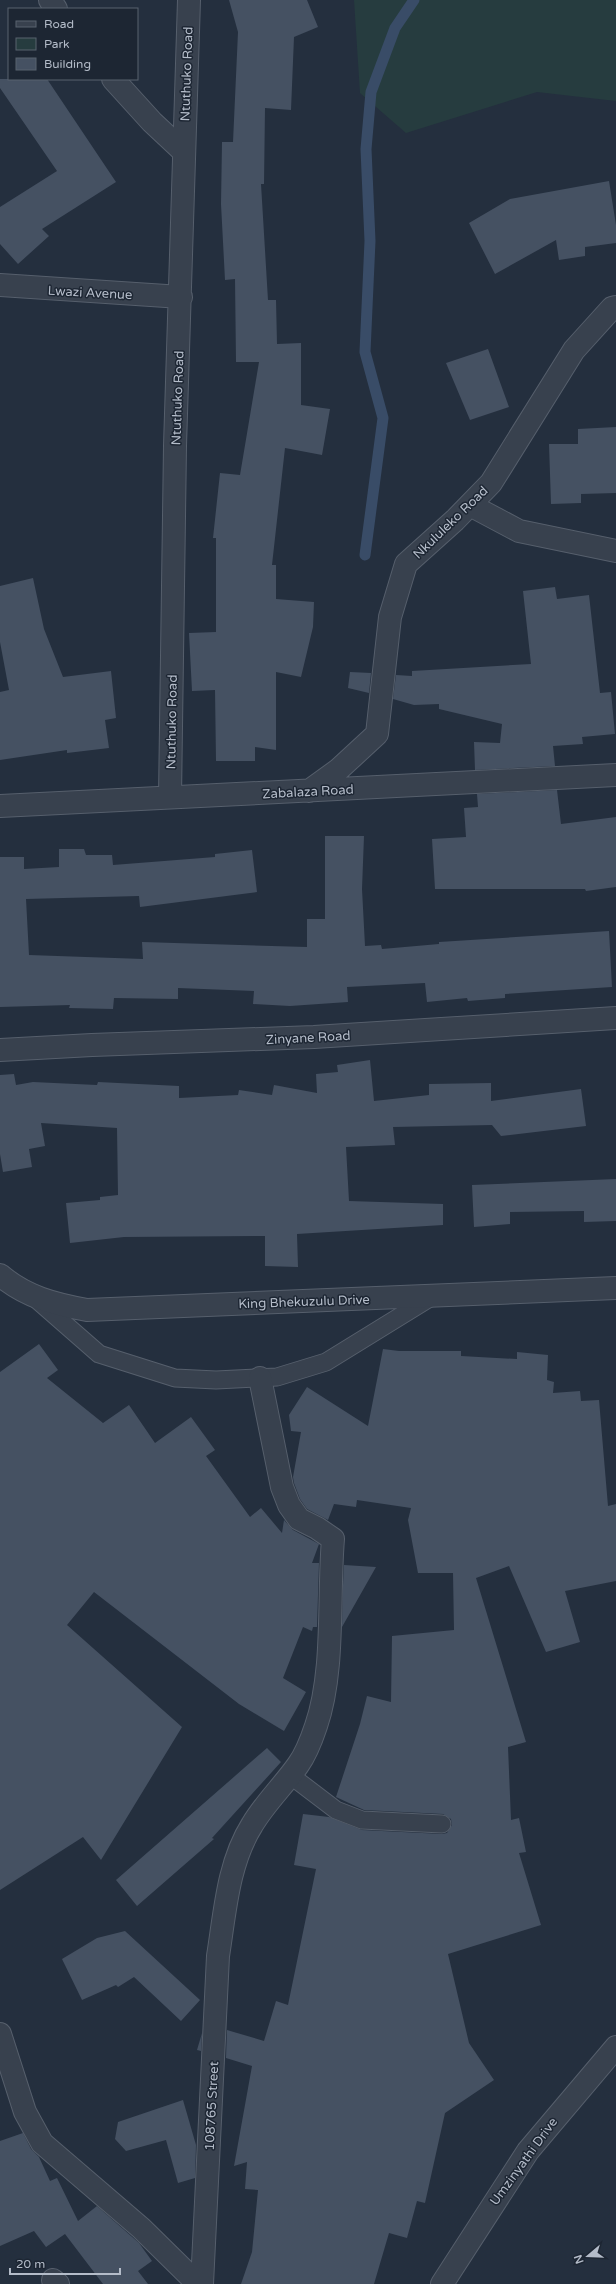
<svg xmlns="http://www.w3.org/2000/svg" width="616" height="2284" font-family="'Varela Round',sans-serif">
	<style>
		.green { fill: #263c3f }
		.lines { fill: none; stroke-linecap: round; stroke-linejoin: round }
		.stream { stroke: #394c67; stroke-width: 11 }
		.building { fill: #455162 }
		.service-casing { stroke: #565f6c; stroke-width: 19 }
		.minor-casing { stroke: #565f6c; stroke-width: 24 }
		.tertiary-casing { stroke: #565f6c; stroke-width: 24 }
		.service { stroke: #38414e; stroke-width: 17 }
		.minor { stroke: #38414e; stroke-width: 22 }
		.tertiary { stroke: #38414e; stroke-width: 22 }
		.labels { text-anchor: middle; stroke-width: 3; stroke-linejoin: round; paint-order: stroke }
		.street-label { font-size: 13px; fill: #b4bcc9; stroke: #1d2633 }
	</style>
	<rect width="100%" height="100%" fill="#242f3e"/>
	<path class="green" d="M 354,0 L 616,0 L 616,101 L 537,92 L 406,133 L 360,93 Z"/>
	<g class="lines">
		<path class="stream" d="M 365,555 L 383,418 L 365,352 L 370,241 L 366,149 L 371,92 L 395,28 L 414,0"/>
	</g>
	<path class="building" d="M 229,0 L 307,0 L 318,27 L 294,37 L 291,110 L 265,108 L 264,184 L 261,184 L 268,300 L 276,300 L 277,344 L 301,343 L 301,405 L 330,409 L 322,455 L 285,448 L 272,565 L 276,565 L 276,599 L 314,602 L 313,627 L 301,677 L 276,672 L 276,750 L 255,747 L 255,761 L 216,761 L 215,690 L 192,691 L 189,633 L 216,632 L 216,538 L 213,538 L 220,473 L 240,475 L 259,362 L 236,362 L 235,279 L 225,280 L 221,204 L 222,142 L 233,142 L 238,32 Z
		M 0,79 L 47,79 L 116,182 L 42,229 L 49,236 L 18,264 L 0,244 L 0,207 L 57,171 L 0,88 Z
		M 609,181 L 616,225 L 616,243 L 585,247 L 585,256 L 559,260 L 556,240 L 495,274 L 469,223 L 510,199 Z
		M 488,349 L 509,407 L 470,420 L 446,363 Z
		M 616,427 L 616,493 L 581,494 L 581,503 L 551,504 L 549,444 L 578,444 L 578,429 Z
		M 33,578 L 44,629 L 63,677 L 111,671 L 116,718 L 105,720 L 109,748 L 67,753 L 67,750 L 0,760 L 0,692 L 9,690 L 0,642 L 0,586 Z
		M 555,587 L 557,599 L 589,595 L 600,693 L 611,692 L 615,734 L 582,737 L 583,744 L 553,746 L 555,766 L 475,770 L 474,742 L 500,743 L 502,724 L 439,709 L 439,704 L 414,705 L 393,699 L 396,675 L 412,676 L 412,671 L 531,664 L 523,591 Z
		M 350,672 L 371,673 L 369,693 L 348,688 Z
		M 557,790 L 561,824 L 616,817 L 616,887 L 586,891 L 585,889 L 435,889 L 432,839 L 466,837 L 464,808 L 478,807 L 477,794 Z
		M 325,836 L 364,836 L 362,889 L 365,946 L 381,945 L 382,949 L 439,944 L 439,942 L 609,931 L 612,987 L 505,994 L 505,998 L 468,1001 L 467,998 L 427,1002 L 425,983 L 347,987 L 348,1002 L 290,1006 L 253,1004 L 254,991 L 178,988 L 178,999 L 114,998 L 113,1009 L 69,1008 L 70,1005 L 0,1007 L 0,857 L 24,857 L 24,869 L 59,867 L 59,849 L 84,849 L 86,855 L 112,855 L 113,865 L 215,857 L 215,854 L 252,850 L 257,892 L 140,907 L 139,896 L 26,899 L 29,955 L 143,959 L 142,942 L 307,947 L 307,919 L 325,919 Z
		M 370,1060 L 374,1101 L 429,1095 L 429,1084 L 491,1083 L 491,1101 L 581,1089 L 586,1126 L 501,1136 L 492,1125 L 393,1127 L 395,1145 L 346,1147 L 349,1201 L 443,1204 L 443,1225 L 297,1234 L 298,1267 L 265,1266 L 265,1236 L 124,1237 L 70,1243 L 66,1203 L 100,1200 L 100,1197 L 118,1195 L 117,1128 L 41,1123 L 45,1146 L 29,1149 L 32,1167 L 3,1172 L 0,1154 L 0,1075 L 14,1074 L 16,1085 L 33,1082 L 97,1085 L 98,1082 L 179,1086 L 179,1098 L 238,1095 L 239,1090 L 272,1095 L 274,1085 L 317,1093 L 316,1074 L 338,1072 L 337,1065 Z
		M 616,1179 L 616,1221 L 584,1222 L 584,1211 L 510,1212 L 510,1224 L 474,1227 L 472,1185 Z
		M 39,1344 L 58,1370 L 47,1378 L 103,1423 L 129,1405 L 155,1443 L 191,1417 L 215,1450 L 206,1456 L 250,1517 L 261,1508 L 282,1533 L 284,1520 L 293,1530 L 319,1544 L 312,1563 L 319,1563 L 317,1627 L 313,1627 L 312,1631 L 303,1627 L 283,1678 L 306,1692 L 284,1731 L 239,1704 L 94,1592 L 67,1625 L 182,1727 L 101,1860 L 83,1837 L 0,1890 L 0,1372 Z
		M 383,1349 L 399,1351 L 461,1351 L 461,1356 L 517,1359 L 517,1352 L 548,1355 L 547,1380 L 554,1382 L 553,1393 L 580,1391 L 581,1401 L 599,1400 L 608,1506 L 616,1504 L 616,1581 L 565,1591 L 580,1642 L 546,1652 L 509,1566 L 476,1578 L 526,1742 L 508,1747 L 511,1820 L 519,1818 L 526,1852 L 519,1853 L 541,1925 L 448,1954 L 469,2043 L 494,2080 L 445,2113 L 425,2203 L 417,2201 L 407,2238 L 389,2233 L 374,2284 L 241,2284 L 252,2252 L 258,2190 L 245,2189 L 247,2162 L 234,2166 L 252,2066 L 226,2058 L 227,2030 L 264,2041 L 276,2001 L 288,2005 L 316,1869 L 294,1865 L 303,1814 L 329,1817 L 362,1830 L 442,1834 L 447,1833 L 452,1825 L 451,1819 L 443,1814 L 364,1810 L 336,1797 L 360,1724 L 367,1696 L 391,1702 L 392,1636 L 454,1630 L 453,1573 L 418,1573 L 408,1520 L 411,1508 L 357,1500 L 356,1507 L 334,1504 L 328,1520 L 307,1509 L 300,1499 L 294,1483 L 293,1477 L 301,1432 L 291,1431 L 289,1415 L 307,1387 L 368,1426 Z
		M 344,1565 L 376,1567 L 342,1627 L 343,1585 Z
		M 267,1748 L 281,1762 L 212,1838 L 214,1839 L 137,1906 L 116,1880 Z
		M 125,1931 L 200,2000 L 181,2021 L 134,1977 L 118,1987 L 116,1985 L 82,2000 L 62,1959 L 97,1938 Z
		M 202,2033 L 201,2051 L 197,2050 Z
		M 183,2100 L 196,2145 L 195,2178 L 178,2183 L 166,2140 L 126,2151 L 115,2139 L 118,2122 Z
		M 23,2133 L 31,2149 L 39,2157 L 50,2181 L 57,2178 L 78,2221 L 97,2206 L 139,2243 L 152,2261 L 138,2271 L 148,2284 L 103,2284 L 65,2234 L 46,2247 L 34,2231 L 0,2246 L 0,2141 Z"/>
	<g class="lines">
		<g class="service-casing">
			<path id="service" d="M 35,1298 L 99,1354 L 175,1378 L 216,1380 L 277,1377 L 326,1362 L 433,1296
				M 290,1775 L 336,1810 L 362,1820 L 442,1824"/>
		</g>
		<g class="minor-casing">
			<path id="minor" d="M 50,0 L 56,9
				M 113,79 L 152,122 L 183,151
				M 0,285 L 181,297
				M 470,505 L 519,531 L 616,551
				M 309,791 L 338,770 L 377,734 L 390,617 L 406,564 L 455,520 L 491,483 L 574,350 L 612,308 L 616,307
				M 170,797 L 175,446 L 189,0
				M 0,806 L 616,775
				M 0,1050 L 92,1045 L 314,1037 L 616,1018
				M 0,2034 L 25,2112 L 42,2143 L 141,2228 L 198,2284
				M 53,2280 L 58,2284
				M 202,2284 L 218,1956 C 225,1912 228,1863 252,1825 C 265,1803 284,1785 298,1765 C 306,1754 312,1738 316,1726 C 335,1671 328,1597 333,1539 L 317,1528 L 299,1519 L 289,1505 L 282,1487 L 260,1378"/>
		</g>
		<g class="tertiary-casing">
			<path id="tertiary" d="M 0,1275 C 26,1297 54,1304 87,1310 L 616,1288
				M 442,2284 L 528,2151 L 616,2047"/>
		</g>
		<use href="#service" class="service"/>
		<use href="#minor" class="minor"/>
		<use href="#tertiary" class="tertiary"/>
	</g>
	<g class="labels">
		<g class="street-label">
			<text transform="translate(186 74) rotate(-88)" y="5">Ntuthuko Road</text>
			<text transform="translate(90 292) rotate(3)" y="5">Lwazi Avenue</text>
			<text transform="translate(177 398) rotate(-88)" y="5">Ntuthuko Road</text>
			<text transform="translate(450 522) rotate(-44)" y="5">Nkululeko Road</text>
			<text transform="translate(171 722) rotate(-89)" y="5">Ntuthuko Road</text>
			<text transform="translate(308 791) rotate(-3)" y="5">Zabalaza Road</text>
			<text transform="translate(308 1037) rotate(-3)" y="5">Zinyane Road</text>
			<text transform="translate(304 1301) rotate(-2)" y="5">King Bhekuzulu Drive</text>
			<text transform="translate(211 2106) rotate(-87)" y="5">108765 Street</text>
			<text transform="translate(523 2161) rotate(-54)" y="5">Umzinyathi Drive</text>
		</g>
	</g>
	<rect x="8" y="8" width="130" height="72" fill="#1d2633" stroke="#59626f"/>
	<rect x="16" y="21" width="20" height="6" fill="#38414e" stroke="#59626f"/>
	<text x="44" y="28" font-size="12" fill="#b4bcc9">Road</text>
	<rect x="16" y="38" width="20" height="12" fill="#263c3f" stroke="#59626f"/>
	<text x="44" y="48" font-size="12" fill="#b4bcc9">Park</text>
	<rect x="16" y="58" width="20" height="12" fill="#455162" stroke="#59626f"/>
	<text x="44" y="68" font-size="12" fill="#b4bcc9">Building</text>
	<g transform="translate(588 2256) rotate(251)" stroke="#1d2633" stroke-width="3" paint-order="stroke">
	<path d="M0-3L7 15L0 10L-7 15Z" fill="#b4bcc9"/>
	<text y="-6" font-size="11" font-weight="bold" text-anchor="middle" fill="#b4bcc9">N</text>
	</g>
	<path d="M10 2268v6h110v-6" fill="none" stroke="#b4bcc9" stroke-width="2"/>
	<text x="16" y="2268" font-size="12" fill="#b4bcc9" stroke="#1d2633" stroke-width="3" paint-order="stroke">20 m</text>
</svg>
